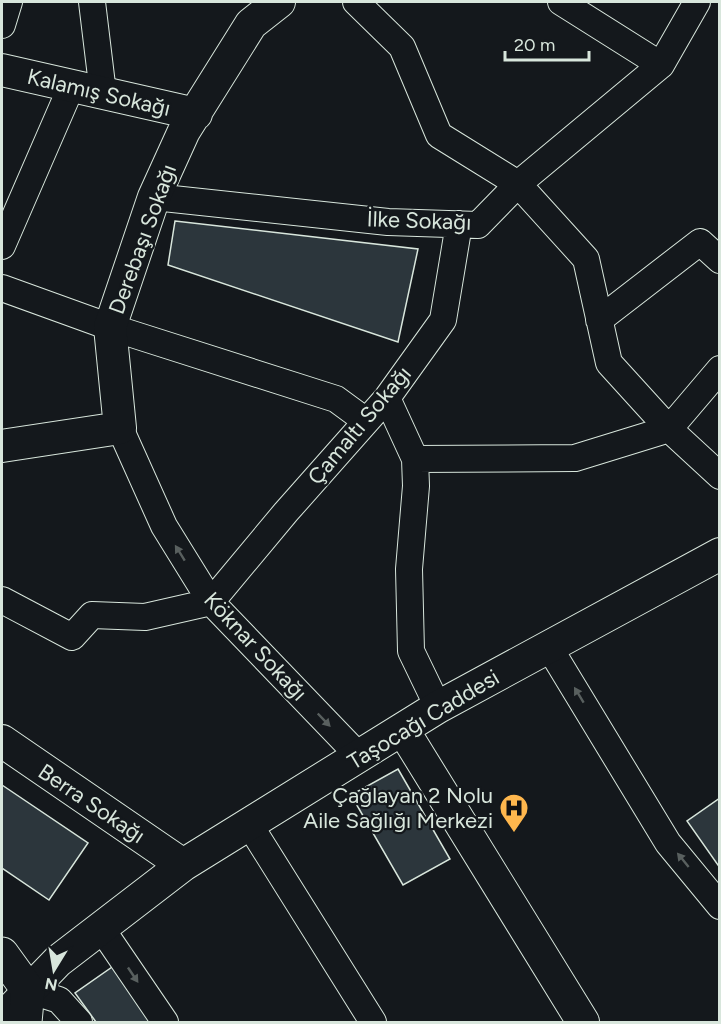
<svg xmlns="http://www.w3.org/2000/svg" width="721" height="1024" font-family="Figtree,sans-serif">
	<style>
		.building { fill: #2c363c; stroke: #d8e6dc; stroke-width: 1.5 }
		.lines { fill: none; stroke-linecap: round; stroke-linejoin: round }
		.minor-casing { stroke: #d8e6dc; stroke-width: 28 }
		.tertiary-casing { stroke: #d8e6dc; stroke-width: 34 }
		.secondary-casing { stroke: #d8e6dc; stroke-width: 35 }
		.minor { stroke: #14181c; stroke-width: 26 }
		.tertiary { stroke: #14181c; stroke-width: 32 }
		.secondary { stroke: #14181c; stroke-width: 33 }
		.oneway { fill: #59605f }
		.labels { text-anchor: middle; stroke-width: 4.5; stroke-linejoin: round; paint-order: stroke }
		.street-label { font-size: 22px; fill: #d8e6dc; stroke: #14181c }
		.poi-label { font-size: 22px; fill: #d8e6dc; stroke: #14181c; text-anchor: end }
	</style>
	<rect width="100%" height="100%" fill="#14181c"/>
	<path class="building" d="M 175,221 L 418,249 L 398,342 L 168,265 Z
		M 398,769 L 450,859 L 403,885 L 351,795 Z
		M 2,785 L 88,843 L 49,900 L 2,868 Z
		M 720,798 L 720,868 L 687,821 Z
		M 115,965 L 155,1022 L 96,1022 L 75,993 Z"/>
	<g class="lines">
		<g class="minor-casing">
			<path id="minor" d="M 92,2 L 103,93
				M 356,2 L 402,47 L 439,135 L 518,184 L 586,259 L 609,363 L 669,429 L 720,476
				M 561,2 L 661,65
				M 2,25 L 9,2
				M 154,197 L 388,222 L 478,225 L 518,184 L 661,65 L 697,2
				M 2,246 L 72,85
				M 2,288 L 110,327 L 336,399 L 366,421
				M 599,320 L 700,242 L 720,260
				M 387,398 L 415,459 L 416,486 L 409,569 L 411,651 L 438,707
				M 120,428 L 164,526 L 211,602 L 360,757
				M 415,459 L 575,458 L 669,429 L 720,369
				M 2,600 L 72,637 L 92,615 L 145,617 L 211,602
				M 211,602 L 286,512 L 387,398 L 443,320 L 459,224
				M 549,647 L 668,843 L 720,906
				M 249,824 L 373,1022
				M 101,928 L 165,1022
				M 28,990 L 59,1000 L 79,1022"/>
		</g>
		<g class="tertiary-casing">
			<path id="tertiary" d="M 2,70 L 196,114
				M 2,446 L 120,428 L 110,327 L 154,197 L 184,131 L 251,24 L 279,2
				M 403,730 L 583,1022
				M 2,741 L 183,865
				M 2,1019 L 58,961 L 183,865 L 438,707 L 720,554"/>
		</g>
		<g class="secondary-casing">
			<path id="secondary" d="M 2,954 L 28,990 L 25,1022"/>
		</g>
		<use href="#minor" class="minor"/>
		<use href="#tertiary" class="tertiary"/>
		<use href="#secondary" class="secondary"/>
	</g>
	<defs><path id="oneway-solid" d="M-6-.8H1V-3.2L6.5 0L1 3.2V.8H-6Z" transform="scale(1.5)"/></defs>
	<g class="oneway">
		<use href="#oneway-solid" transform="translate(180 553) rotate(-122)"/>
		<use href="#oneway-solid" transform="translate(579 695) rotate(-121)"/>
		<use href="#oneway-solid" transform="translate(324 720) rotate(46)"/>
		<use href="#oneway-solid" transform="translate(683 860) rotate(-129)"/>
		<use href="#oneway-solid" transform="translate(133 975) rotate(56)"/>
	</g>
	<defs>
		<g id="hospital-pin" transform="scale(1.5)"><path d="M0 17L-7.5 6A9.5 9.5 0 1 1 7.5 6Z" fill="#ffb74d" stroke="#14181c"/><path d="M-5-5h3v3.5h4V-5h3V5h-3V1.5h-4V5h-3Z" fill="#111"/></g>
	</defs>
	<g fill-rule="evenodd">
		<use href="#hospital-pin" x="514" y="808"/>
	</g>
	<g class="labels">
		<g class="street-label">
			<text transform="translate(99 92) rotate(13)" y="8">Kalamış Sokağı</text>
			<text transform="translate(419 220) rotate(2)" y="8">İlke Sokağı</text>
			<text transform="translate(142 239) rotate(-70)" y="8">Derebaşı Sokağı</text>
			<text transform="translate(359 425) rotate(-50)" y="8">Çamaltı Sokağı</text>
			<text transform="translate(256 646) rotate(47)" y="8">Köknar Sokağı</text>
			<text transform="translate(423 719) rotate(-31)" y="8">Taşocağı Caddesi</text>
			<text transform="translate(92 803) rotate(34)" y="8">Berra Sokağı</text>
		</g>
		<g class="poi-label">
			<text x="493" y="803">Çağlayan 2 Nolu<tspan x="493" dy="25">Aile Sağlığı Merkezi</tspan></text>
		</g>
	</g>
	<rect width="721" height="1024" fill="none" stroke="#d8e6dc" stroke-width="6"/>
	<g transform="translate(54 970) rotate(191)" stroke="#14181c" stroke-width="4.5" paint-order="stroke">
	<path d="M0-4.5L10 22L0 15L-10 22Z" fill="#d8e6dc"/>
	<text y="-9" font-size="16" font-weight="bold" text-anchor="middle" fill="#d8e6dc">N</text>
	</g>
	<path d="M505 51v9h84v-9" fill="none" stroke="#d8e6dc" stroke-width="3"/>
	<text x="514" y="51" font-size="18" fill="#d8e6dc" stroke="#14181c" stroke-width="4.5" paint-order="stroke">20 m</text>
</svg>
